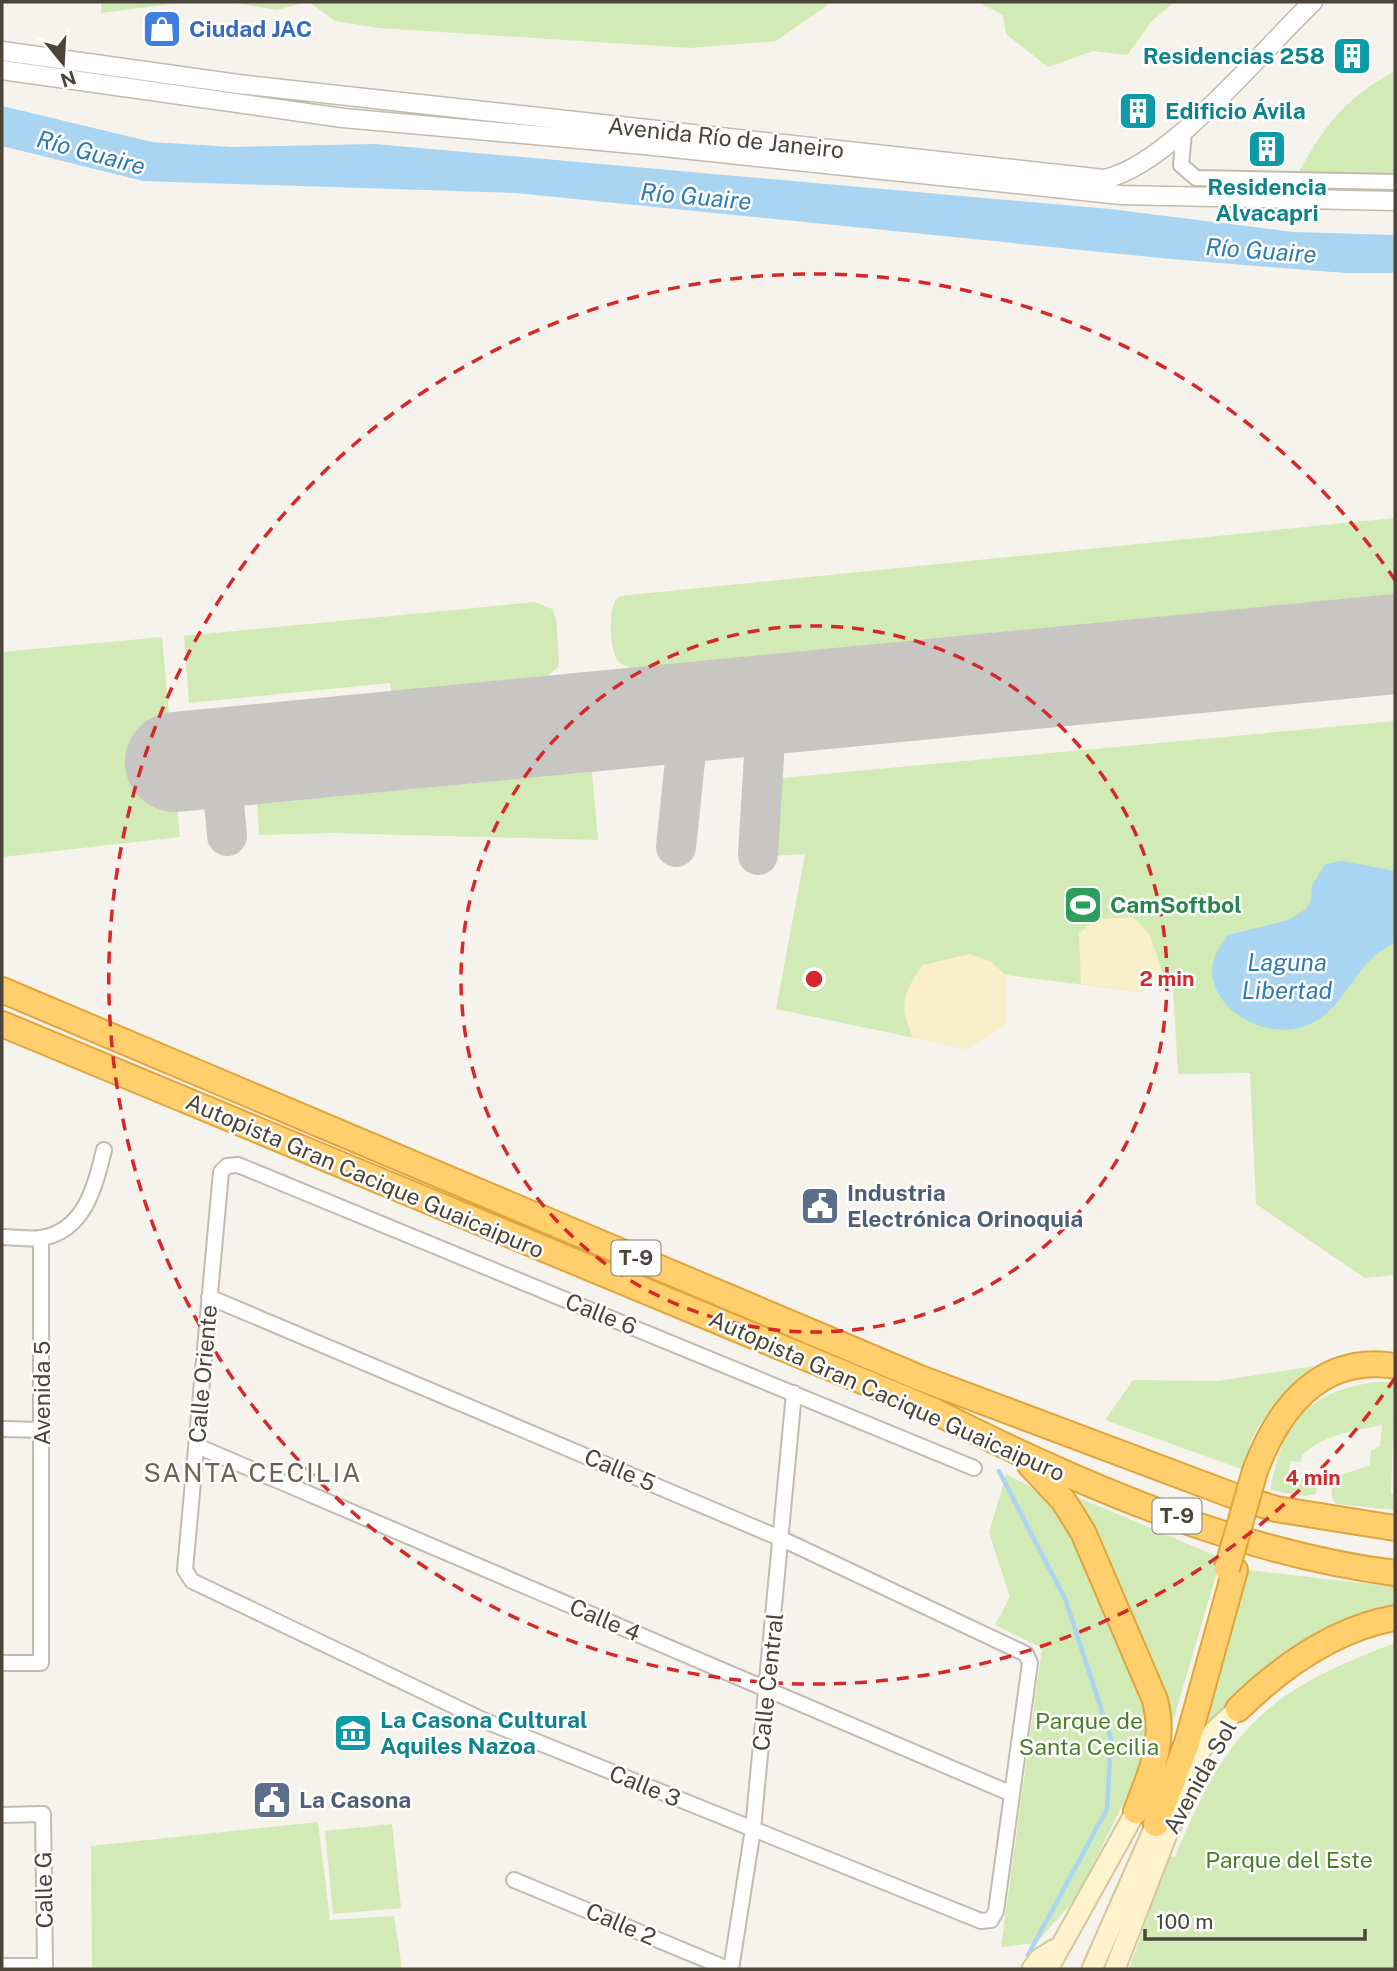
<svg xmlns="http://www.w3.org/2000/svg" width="1397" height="1971" font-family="'Public Sans',sans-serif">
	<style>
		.green { fill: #d2eab5 }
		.sand { fill: #f9efc9 }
		.water { fill: #a9d4f2 }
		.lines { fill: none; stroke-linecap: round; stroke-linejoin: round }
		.stream { stroke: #a9d4f2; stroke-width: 4.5 }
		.taxiway { stroke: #c8c6c3; stroke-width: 40 }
		.runway { stroke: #c8c6c3; stroke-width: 100 }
		.minor-casing { stroke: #c2bbae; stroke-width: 18 }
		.tertiary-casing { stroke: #c2bbae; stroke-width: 21 }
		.secondary-casing { stroke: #d6c79b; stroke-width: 23 }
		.motorway-casing { stroke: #e0a43c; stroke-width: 28 }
		.minor { stroke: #fff; stroke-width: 14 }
		.tertiary { stroke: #fff; stroke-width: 18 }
		.secondary { stroke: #fff3cd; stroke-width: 19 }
		.motorway { stroke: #ffcf6e; stroke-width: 24 }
		.motorway-bridge-casing { stroke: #e0a43c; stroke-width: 28; stroke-linecap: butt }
		.motorway-bridge { stroke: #ffcf6e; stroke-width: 24 }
		.ring { fill: none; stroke: #d62828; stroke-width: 3.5; stroke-dasharray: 12 9 }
		.labels { text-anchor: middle; stroke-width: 5; stroke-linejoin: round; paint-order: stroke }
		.shield { fill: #fff; stroke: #817c74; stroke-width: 2 }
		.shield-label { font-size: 21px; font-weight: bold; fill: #4b4439 }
		.shop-label { font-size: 23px; font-weight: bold; fill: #366cbe; stroke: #fff; text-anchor: start }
		.culture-label { font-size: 23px; font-weight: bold; fill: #0d838f; stroke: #fff; text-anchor: start }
		.street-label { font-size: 23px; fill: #4b4439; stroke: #fff }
		.leisure-label { font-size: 23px; font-weight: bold; fill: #27864d; stroke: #fff; text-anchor: start }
		.service-label { font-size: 23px; font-weight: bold; fill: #4e5e75; stroke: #fff; text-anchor: start }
		.park-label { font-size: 23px; fill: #4a7f2a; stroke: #fff }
		.water-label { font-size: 24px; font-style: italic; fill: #2e7ab2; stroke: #fff }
		.quarter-label { font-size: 26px; letter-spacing: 2px; fill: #6e6250; stroke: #fff }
		.centre { fill: #d62828; stroke: #fff; stroke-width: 3.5 }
		.ring-label { font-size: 21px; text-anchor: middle; font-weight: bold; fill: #d62828; stroke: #fff; stroke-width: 5; stroke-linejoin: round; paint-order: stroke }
	</style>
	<rect width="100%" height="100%" fill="#f6f3ec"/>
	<path class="green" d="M 101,2 L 187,2 L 101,13 Z
		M 229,2 L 307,2 L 277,10 Z
		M 309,2 L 832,2 L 776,41 L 690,48 L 379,28 L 335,21 Z
		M 978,2 L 1174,2 L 1152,21 L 1127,55 L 1093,51 L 1048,67 L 1006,34 L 1003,15 Z
		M 1395,71 L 1395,179 L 1296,177 C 1323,128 1344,98 1395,71 Z
		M 1395,518 L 1395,594 L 633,669 C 626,666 618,664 615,656 C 610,643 607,603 620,596 Z
		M 535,602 L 552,609 L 556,618 L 559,660 L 558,667 L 546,677 L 391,692 L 390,683 L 189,703 L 184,636 Z
		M 162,637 L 180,837 L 2,857 L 2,652 Z
		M 1395,721 L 1395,1275 L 1365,1278 L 1256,1204 L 1250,1073 L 1178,1074 L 1173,988 L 1163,988 L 1162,976 L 1141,992 L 1006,975 L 1006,1024 L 967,1049 L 776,1009 L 805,854 L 768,856 L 781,778 Z
		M 592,772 L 598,840 L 333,833 L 259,835 L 257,804 Z
		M 1314,1366 C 1284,1394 1247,1426 1244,1470 L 1105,1420 L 1133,1380 L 1218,1381 Z
		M 1395,1382 L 1391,1494 L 1395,1494 L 1395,1510 L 1336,1504 C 1328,1494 1332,1486 1338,1476 L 1370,1465 L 1371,1451 L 1380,1446 L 1382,1425 C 1355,1430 1323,1435 1302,1455 L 1301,1462 L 1291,1461 L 1288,1475 L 1317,1482 L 1316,1494 L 1304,1496 L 1270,1490 C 1273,1476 1276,1461 1281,1448 C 1297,1400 1349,1380 1395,1382 Z
		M 1006,1474 L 1040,1492 L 1064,1516 L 1145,1704 L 1148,1730 L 1145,1757 L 1135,1779 L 1078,1896 L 1036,1943 L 1001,1947 L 1042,1648 L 995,1625 L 1010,1597 L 989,1533 Z
		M 1070,1494 L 1221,1558 L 1169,1735 L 1138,1635 L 1100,1538 Z
		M 1248,1570 L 1395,1587 L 1395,1610 L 1275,1667 L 1220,1711 L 1192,1752 Z
		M 1395,1643 L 1395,1969 L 1129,1969 L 1169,1856 L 1175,1857 C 1228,1728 1265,1692 1395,1643 Z
		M 318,1822 L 330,1920 L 394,1916 L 402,1969 L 92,1969 L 91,1846 Z
		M 392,1824 L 401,1908 L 333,1914 L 325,1831 Z"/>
	<path class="sand" d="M 1133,917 L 1150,935 L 1163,975 L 1141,992 L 1081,984 L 1079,933 L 1097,919 Z
		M 970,954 L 991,962 L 1006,975 L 1006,1024 L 967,1049 L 913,1038 C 898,1005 903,993 923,965 Z"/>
	<path class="water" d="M 2,106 L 152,142 L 232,147 L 374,144 L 1110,209 L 1294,232 L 1395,235 L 1395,273 L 1345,273 L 1171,259 L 516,193 L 143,181 L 2,146 Z
		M 1342,861 L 1395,871 L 1395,942 C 1388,947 1379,951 1373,957 C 1348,981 1338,1016 1302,1027 C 1266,1039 1211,1011 1212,968 C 1213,955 1221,946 1228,935 L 1289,920 L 1306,909 L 1311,901 L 1312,885 L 1326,864 Z"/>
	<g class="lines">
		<path class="stream" d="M 999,1471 L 1066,1601 L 1111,1739 L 1107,1809 L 1028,1955"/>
		<path class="taxiway" d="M 220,758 L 227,836
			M 676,847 L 690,713
			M 758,855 L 767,706"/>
		<path class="runway" d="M 175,762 L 1395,644"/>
		<g class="minor-casing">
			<path id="minor" d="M 1184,132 L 1181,165 L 1196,178 L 1395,182
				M 2,1237 C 14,1237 29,1240 41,1238 C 85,1231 95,1186 104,1150
				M 209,1297 L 782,1539 L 1026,1654 L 1030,1663 L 996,1911 L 991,1920 L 981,1921 L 483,1720 L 192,1581 L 185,1570 C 198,1437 208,1304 221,1172 L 227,1166 L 238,1165 L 974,1468
				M 2,1429 L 43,1430
				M 197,1446 L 1012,1794
				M 2,1663 L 41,1663 L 41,1238
				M 2,1815 L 43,1814 L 45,1966 L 2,1966
				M 514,1880 L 728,1969
				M 731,1969 L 753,1829 L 794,1393"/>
		</g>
		<g class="tertiary-casing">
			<path id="tertiary" d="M 2,51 L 238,84 L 1104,179 C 1169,166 1263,49 1313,2
				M 2,70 L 343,118 L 644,145 L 1121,195 L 1395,201"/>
		</g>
		<g class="secondary-casing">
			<path id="secondary" d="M 1182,1779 L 1213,1732 L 1238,1709
				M 1032,1969 L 1039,1959 L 1055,1949
				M 1048,1969 L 1136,1811
				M 1092,1969 L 1156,1824 L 1166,1816
				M 1115,1969 L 1169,1829 L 1199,1769"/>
		</g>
		<g class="motorway-casing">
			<path id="motorway" d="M 2,990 L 920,1378 L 1237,1497 L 1276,1509 L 1395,1528
				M 2,1024 L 932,1410 C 1074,1482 1237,1553 1395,1573
				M 1030,1465 L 1063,1500 L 1083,1532 L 1155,1700 C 1166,1741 1151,1773 1136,1811
				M 1255,1471 C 1278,1408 1321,1354 1395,1366
				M 1238,1709 C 1281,1667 1334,1629 1395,1618
				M 1156,1824 L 1187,1743 L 1235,1570"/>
		</g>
		<use href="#minor" class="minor"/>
		<use href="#tertiary" class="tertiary"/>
		<use href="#secondary" class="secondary"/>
		<use href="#motorway" class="motorway"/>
		<g class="motorway-bridge-casing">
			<path id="motorway-bridge" d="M 1227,1569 L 1255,1471"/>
		</g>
		<use href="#motorway-bridge" class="motorway-bridge"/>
	</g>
	<g class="ring">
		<circle cx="814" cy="979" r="353"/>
		<path d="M1395 1378A705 705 0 1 1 1395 580"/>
	</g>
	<defs>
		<g id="shop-square" transform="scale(2.0125)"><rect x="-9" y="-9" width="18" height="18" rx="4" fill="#3f7fe0" stroke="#fff"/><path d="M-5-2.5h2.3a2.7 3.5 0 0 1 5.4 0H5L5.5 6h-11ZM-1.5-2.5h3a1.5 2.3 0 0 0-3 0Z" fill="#fff"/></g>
		<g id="building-square" transform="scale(2.0125)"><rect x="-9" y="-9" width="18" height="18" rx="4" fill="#0f9aa8" stroke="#fff"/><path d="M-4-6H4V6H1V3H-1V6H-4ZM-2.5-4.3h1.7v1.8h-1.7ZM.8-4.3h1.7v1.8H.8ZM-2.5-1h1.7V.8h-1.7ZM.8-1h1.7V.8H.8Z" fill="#fff"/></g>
		<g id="stadium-square" transform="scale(2.0125)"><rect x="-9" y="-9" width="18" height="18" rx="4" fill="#2e9e5b" stroke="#fff"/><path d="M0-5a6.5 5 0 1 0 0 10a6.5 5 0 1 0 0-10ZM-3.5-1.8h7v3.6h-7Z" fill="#fff"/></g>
		<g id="civic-square" transform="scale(2.0125)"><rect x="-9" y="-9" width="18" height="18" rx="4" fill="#5c6f8a" stroke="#fff"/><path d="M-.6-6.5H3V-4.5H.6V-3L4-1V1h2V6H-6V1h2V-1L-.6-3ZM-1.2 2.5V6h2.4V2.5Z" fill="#fff"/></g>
		<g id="museum-square" transform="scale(2.0125)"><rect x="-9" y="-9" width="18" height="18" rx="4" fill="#0f9aa8" stroke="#fff"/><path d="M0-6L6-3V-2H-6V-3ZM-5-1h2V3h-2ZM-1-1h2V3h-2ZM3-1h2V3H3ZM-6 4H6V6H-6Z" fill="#fff"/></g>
	</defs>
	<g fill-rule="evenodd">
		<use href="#shop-square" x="162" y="29"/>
		<use href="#building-square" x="1352" y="56"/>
		<use href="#building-square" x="1138" y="111"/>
		<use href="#building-square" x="1267" y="149"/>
		<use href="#stadium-square" x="1083" y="905"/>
		<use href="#civic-square" x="820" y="1206"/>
		<use href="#museum-square" x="353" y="1733"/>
		<use href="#civic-square" x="272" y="1800"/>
	</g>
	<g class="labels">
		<g class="shield">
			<rect x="611.5" y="1240.5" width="49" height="35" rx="5"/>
			<rect x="1152.5" y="1498.5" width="49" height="35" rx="5"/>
		</g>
		<g class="shield-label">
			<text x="636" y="1265">T-9</text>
			<text x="1177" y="1523">T-9</text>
		</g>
		<g class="shop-label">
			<text x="189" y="37">Ciudad JAC</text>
		</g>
		<g class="culture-label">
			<text x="1325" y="64" text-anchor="end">Residencias 258</text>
			<text x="1165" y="119">Edificio Ávila</text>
			<text x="1267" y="195" text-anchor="middle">Residencia<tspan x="1267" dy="26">Alvacapri</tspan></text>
			<text x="380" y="1728">La Casona Cultural<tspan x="380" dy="26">Aquiles Nazoa</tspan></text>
		</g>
		<g class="street-label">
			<text transform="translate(726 138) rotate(6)" y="8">Avenida Río de Janeiro</text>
			<text transform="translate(365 1176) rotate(23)" y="8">Autopista Gran Cacique Guaicaipuro</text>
			<text transform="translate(601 1314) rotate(22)" y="8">Calle 6</text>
			<text transform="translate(203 1374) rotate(-85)" y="8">Calle Oriente</text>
			<text transform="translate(42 1393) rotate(-90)" y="8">Avenida 5</text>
			<text transform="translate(887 1396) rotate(24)" y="8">Autopista Gran Cacique Guaicaipuro</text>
			<text transform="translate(620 1470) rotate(23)" y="8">Calle 5</text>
			<text transform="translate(605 1620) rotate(23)" y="8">Calle 4</text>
			<text transform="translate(768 1682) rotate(-84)" y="8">Calle Central</text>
			<text transform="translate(1200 1777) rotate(-61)" y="8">Avenida Sol</text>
			<text transform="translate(645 1786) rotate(22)" y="8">Calle 3</text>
			<text transform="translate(44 1890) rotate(-91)" y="8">Calle G</text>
			<text transform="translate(621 1924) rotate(23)" y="8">Calle 2</text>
		</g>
		<g class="leisure-label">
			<text x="1110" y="913">CamSoftbol</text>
		</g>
		<g class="service-label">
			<text x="847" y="1201">Industria<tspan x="847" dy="26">Electrónica Orinoquia</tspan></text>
			<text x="299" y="1808">La Casona</text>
		</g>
		<g class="park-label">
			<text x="1089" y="1729">Parque de<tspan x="1089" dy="26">Santa Cecilia</tspan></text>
			<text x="1289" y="1868">Parque del Este</text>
		</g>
		<g class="water-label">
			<text transform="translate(91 153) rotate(15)" y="8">Río Guaire</text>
			<text transform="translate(696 197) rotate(5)" y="8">Río Guaire</text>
			<text transform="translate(1261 251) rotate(4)" y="8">Río Guaire</text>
			<text x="1287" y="971">Laguna<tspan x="1287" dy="28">Libertad</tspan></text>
		</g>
		<g class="quarter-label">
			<text x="253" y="1482">SANTA CECILIA</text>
		</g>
	</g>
	<circle cx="814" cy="979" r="10" class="centre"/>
	<g class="ring-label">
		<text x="1167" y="986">2 min</text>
		<text x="1313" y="1485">4 min</text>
	</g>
	<rect width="1397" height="1971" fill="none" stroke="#4b4439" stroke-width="7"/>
	<g transform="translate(63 63) rotate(162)" stroke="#ffffff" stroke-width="5" paint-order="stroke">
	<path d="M0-5L12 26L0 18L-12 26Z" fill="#4b4439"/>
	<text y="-10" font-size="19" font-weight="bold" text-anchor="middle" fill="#4b4439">N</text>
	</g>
	<path d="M1145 1929v10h220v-10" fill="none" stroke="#4b4439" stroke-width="3.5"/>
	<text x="1156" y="1929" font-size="21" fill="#4b4439" stroke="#ffffff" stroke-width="5" paint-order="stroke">100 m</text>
</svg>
